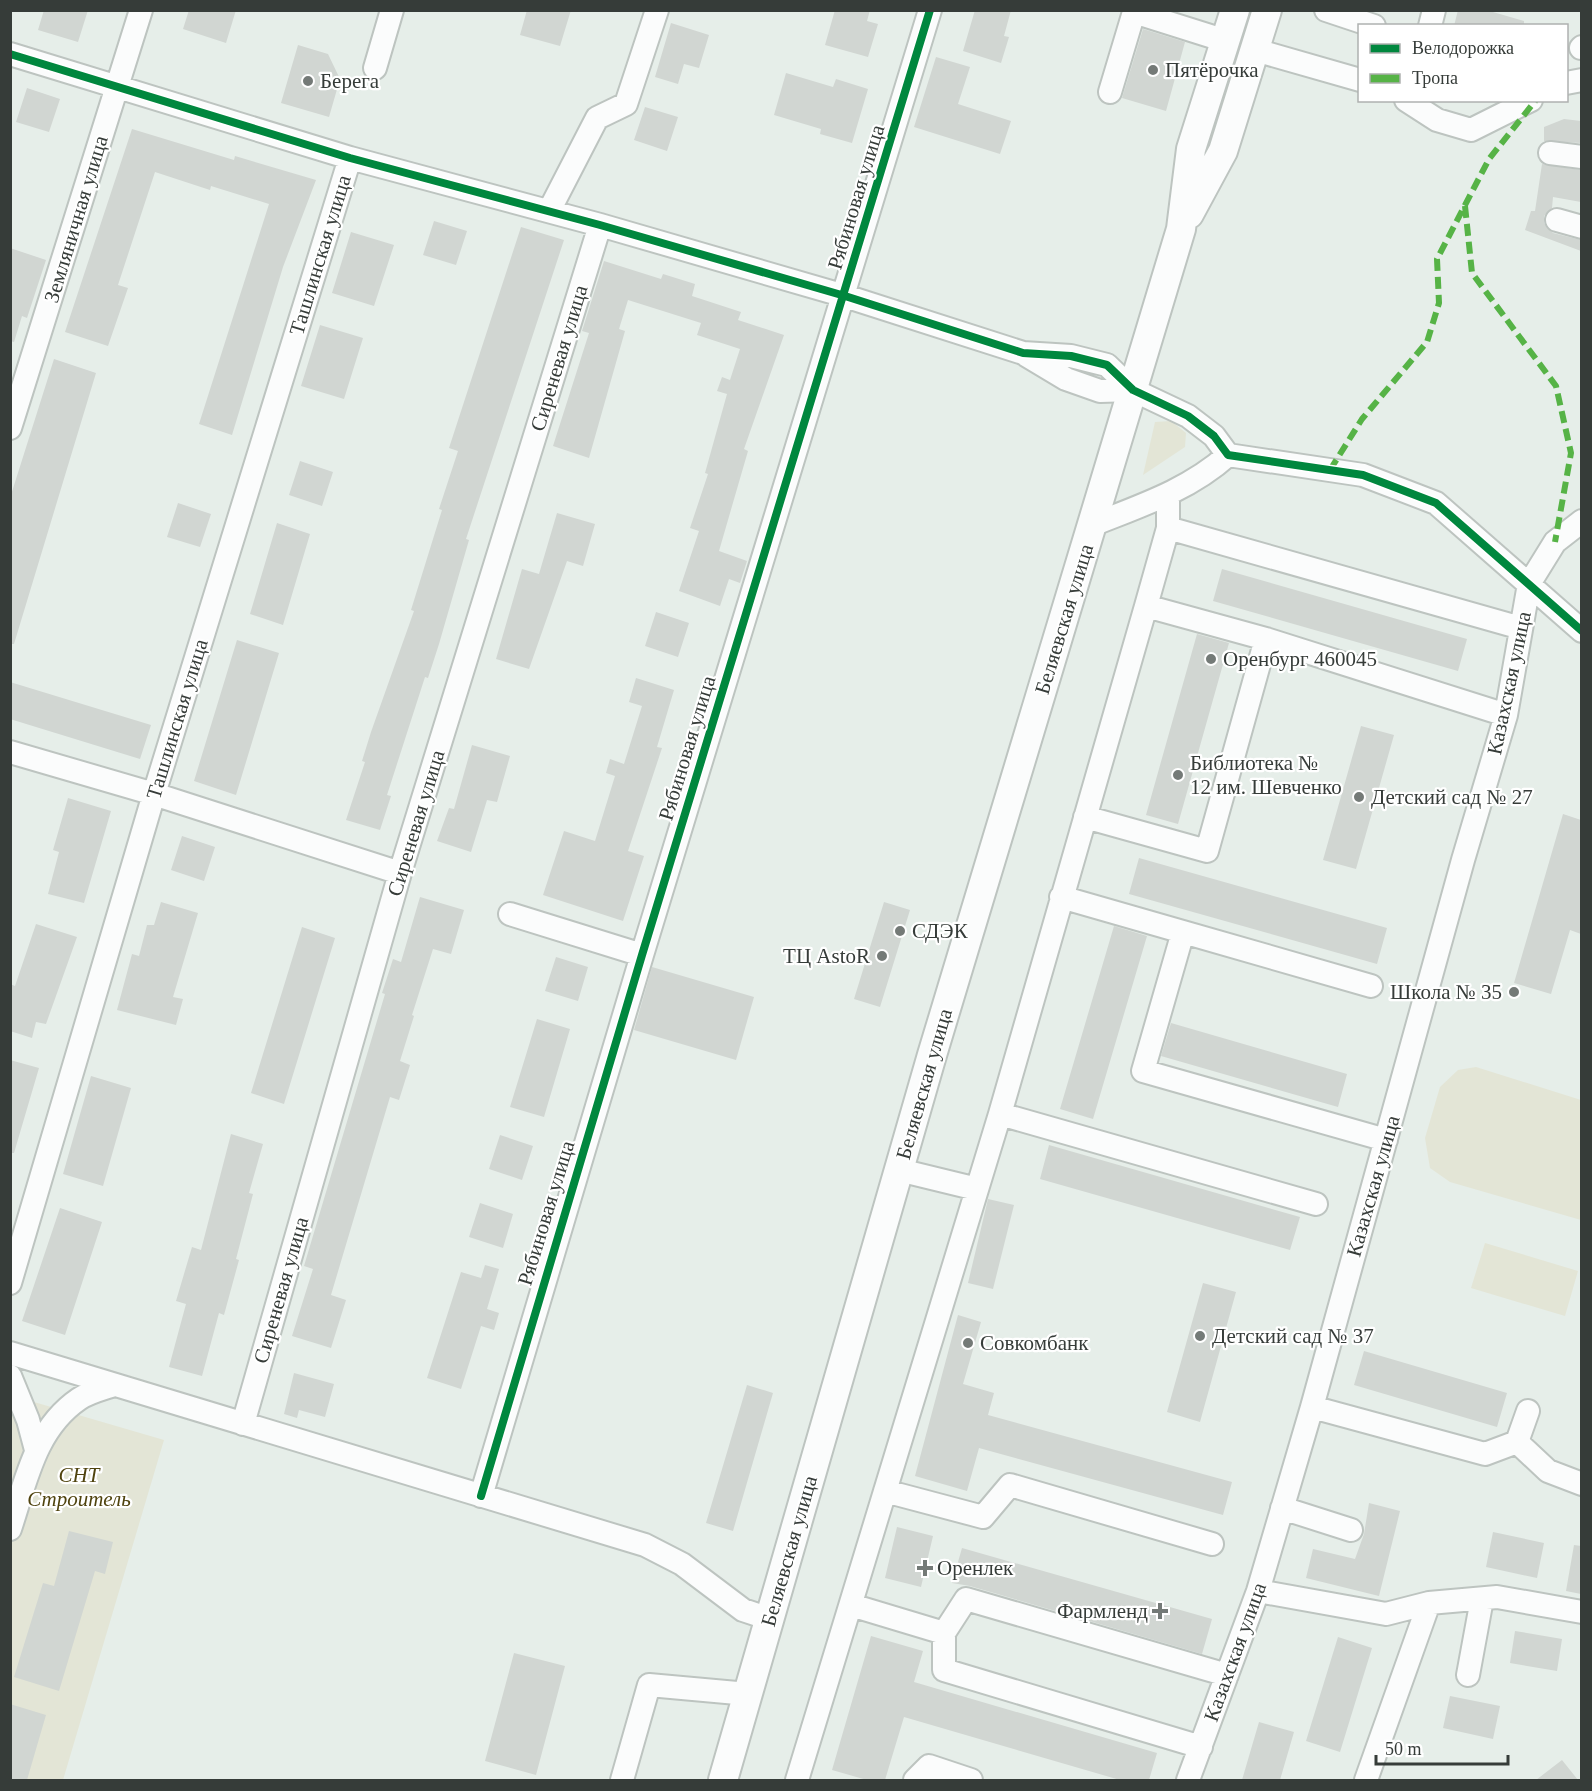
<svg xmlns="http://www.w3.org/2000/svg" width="1592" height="1791" font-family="Georgia,serif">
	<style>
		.green { fill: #e3e5d6 }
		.building { fill: #d1d6d2 }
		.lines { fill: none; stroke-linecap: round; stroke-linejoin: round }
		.minor-casing { stroke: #bdc4c0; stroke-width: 26 }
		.major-casing { stroke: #bdc4c0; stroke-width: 32 }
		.minor { stroke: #fbfcfc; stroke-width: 22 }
		.major { stroke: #fbfcfc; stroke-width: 28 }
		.quiet { stroke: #56b346; stroke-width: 6; stroke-dasharray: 12 6; stroke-linecap: butt }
		.cycleway-casing { stroke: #fff; stroke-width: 11 }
		.cycleway { stroke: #00873e; stroke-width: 8 }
		.poi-dot { fill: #747a77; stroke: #fff; stroke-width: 2 }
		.labels { text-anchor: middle; stroke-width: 4.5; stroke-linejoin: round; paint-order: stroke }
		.poi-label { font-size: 21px; fill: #363c39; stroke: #fff; text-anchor: start }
		.street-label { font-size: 21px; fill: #363c39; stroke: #fff }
		.park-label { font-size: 21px; font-style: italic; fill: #4f430e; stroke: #fff }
	</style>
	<rect width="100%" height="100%" fill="#e6eee9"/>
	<path class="green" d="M 1171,421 L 1186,433 L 1185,447 L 1143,475 L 1155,422 Z
		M 1476,1067 L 1581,1100 L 1581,1220 L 1450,1182 L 1430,1168 L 1425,1138 L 1440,1087 L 1458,1070 Z
		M 1485,1243 L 1578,1271 L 1565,1316 L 1471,1288 Z
		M 10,1395 L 164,1440 L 63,1780 L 11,1780 Z"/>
	<path class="building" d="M 44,10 L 88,10 L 78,42 L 38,30 Z
		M 189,10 L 236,10 L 226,43 L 183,29 Z
		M 527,10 L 571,10 L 560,46 L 520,35 Z
		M 835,10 L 870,10 L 867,21 L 878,24 L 868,57 L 825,45 Z
		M 975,10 L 1011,10 L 1004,36 L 1009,37 L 1001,63 L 963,51 Z
		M 1458,10 L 1486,10 L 1524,21 L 1524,26 L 1454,26 Z
		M 671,23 L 709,35 L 699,68 L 684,64 L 678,84 L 655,77 Z
		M 1143,29 L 1185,42 L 1166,111 L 1122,98 Z
		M 298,45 L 328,54 L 340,79 L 329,117 L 281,103 Z
		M 936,57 L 970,67 L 958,104 L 1011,121 L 1000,154 L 914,127 Z
		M 786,73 L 833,87 L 836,79 L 868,89 L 852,143 L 820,134 L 821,129 L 774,115 Z
		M 27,88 L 60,99 L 49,132 L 16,122 Z
		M 645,107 L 678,117 L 667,151 L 634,140 Z
		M 1564,119 L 1581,121 L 1581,143 L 1544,141 L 1544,127 Z
		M 132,129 L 234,160 L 235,156 L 316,180 L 283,267 L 232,435 L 199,424 L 269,204 L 211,186 L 210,190 L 155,172 L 118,285 L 128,288 L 108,346 L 65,332 Z
		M 1542,164 L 1581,170 L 1581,202 L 1553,197 L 1552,208 L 1544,216 L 1544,223 L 1553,233 L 1581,240 L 1581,251 L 1525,230 L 1531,211 L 1535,211 Z
		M 434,221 L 467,231 L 456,265 L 423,255 Z
		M 521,227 L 564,240 L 466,539 L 469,540 L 439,644 L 428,678 L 425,677 L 387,795 L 391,796 L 380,830 L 346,820 L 365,762 L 362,761 L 371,732 L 414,611 L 411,610 L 442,510 L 439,509 L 458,451 L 449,448 Z
		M 351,232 L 394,245 L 374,306 L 332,293 Z
		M 10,248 L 46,260 L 27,318 L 22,316 L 14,342 L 10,341 Z
		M 604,261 L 661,279 L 663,274 L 695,284 L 692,296 L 741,312 L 738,320 L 784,335 L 744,449 L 748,451 L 719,551 L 747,561 L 740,583 L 729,579 L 720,606 L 679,591 L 699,531 L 690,528 L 708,474 L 705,473 L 727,394 L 717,391 L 722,377 L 730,380 L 740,349 L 697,335 L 701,323 L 628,300 L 619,329 L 625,331 L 589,458 L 553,446 L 589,333 L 582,331 Z
		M 320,325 L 363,338 L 344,399 L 301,386 Z
		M 54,359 L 96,373 L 14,644 L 10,644 L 10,498 Z
		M 300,461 L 333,472 L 322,506 L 289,495 Z
		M 178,503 L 211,514 L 200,547 L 167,537 Z
		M 557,513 L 595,524 L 583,566 L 567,561 L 529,669 L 496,659 L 522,569 L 539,574 Z
		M 277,523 L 310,534 L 283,625 L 250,614 Z
		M 1222,569 L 1467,639 L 1458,671 L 1213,601 Z
		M 656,612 L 689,623 L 678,657 L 645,646 Z
		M 1197,634 L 1229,643 L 1178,824 L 1146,815 Z
		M 237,640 L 279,653 L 236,795 L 194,781 Z
		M 636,678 L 674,690 L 657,747 L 662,748 L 628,851 L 644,856 L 623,921 L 543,895 L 564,831 L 595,841 L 615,776 L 606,773 L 610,759 L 624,764 L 642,706 L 629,702 Z
		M 10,682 L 151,725 L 140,759 L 10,719 Z
		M 1361,726 L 1394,735 L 1356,869 L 1323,860 Z
		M 472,745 L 510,756 L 497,802 L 487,800 L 471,852 L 437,841 L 449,808 L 454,809 Z
		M 68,798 L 111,811 L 84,903 L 48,894 L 59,852 L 53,850 Z
		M 1563,814 L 1581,820 L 1581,934 L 1570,930 L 1551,994 L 1514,983 Z
		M 182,836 L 215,847 L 204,881 L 171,870 Z
		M 1139,858 L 1387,928 L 1377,964 L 1129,894 Z
		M 420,897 L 464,910 L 451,954 L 433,949 L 412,1015 L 414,1016 L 400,1061 L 410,1065 L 399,1100 L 390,1097 L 331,1295 L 346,1300 L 331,1348 L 292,1336 L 313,1269 L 304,1266 L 385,994 L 382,993 L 393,959 L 401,962 Z
		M 161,902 L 198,913 L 173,997 L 183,999 L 176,1025 L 117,1010 L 132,954 L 139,956 L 147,925 L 154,925 Z
		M 884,902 L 910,910 L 880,1007 L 854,999 Z
		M 36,924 L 77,937 L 46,1024 L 36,1022 L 32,1038 L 10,1031 L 10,984 L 15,986 Z
		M 1114,926 L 1147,936 L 1093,1119 L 1060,1109 Z
		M 302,927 L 335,938 L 284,1104 L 251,1093 Z
		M 556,957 L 588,967 L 578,1001 L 545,991 Z
		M 652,967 L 754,997 L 736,1060 L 634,1030 Z
		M 537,1019 L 570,1029 L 544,1117 L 510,1107 Z
		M 1171,1023 L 1347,1074 L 1338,1107 L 1161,1056 Z
		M 10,1060 L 39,1068 L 14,1153 L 10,1153 Z
		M 91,1076 L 131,1088 L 103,1186 L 63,1174 Z
		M 231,1134 L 263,1144 L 249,1193 L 253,1194 L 236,1259 L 239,1260 L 224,1315 L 219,1313 L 202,1376 L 169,1367 L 186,1304 L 176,1301 L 192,1247 L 201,1250 Z
		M 500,1135 L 533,1146 L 522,1180 L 489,1169 Z
		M 1049,1145 L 1300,1217 L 1290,1250 L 1040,1179 Z
		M 988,1199 L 1014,1205 L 993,1289 L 968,1283 Z
		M 480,1203 L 513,1214 L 503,1248 L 469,1237 Z
		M 60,1208 L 102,1222 L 65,1335 L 22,1321 Z
		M 485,1265 L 499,1269 L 487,1309 L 499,1313 L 494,1330 L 481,1326 L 461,1389 L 427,1378 L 461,1272 L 481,1278 Z
		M 1203,1283 L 1236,1292 L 1200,1422 L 1167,1412 Z
		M 958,1315 L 981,1322 L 963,1384 L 994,1393 L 988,1415 L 1232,1482 L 1223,1515 L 979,1448 L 967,1491 L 915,1476 Z
		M 1364,1351 L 1507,1393 L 1497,1427 L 1354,1385 Z
		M 294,1373 L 334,1384 L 325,1417 L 299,1410 L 297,1418 L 284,1414 Z
		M 747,1385 L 773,1393 L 733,1531 L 706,1523 Z
		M 1369,1503 L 1400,1511 L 1379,1596 L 1306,1578 L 1313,1549 L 1355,1559 L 1364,1534 Z
		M 897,1527 L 933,1536 L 921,1587 L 885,1578 Z
		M 69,1531 L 113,1542 L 105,1574 L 95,1571 L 59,1691 L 14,1677 L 43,1583 L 54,1586 Z
		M 1493,1532 L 1544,1543 L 1537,1578 L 1486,1567 Z
		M 1574,1545 L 1581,1546 L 1581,1594 L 1566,1591 Z
		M 962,1548 L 1212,1619 L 1202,1654 L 970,1586 L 952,1583 Z
		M 1515,1631 L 1562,1639 L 1557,1671 L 1510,1663 Z
		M 871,1636 L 923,1651 L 914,1682 L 1157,1753 L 1149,1780 L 1120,1780 L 904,1717 L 885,1780 L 867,1780 L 832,1770 Z
		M 1338,1637 L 1372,1648 L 1340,1752 L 1306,1741 Z
		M 514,1653 L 565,1666 L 536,1775 L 485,1761 Z
		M 1450,1696 L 1500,1706 L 1493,1739 L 1443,1728 Z
		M 10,1704 L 46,1715 L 27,1780 L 10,1780 Z
		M 1259,1722 L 1294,1732 L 1280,1780 L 1242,1780 Z
		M 1562,1760 L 1578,1780 L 1536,1780 Z"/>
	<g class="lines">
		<g class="minor-casing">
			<path id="minor" d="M 1326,10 L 1374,26
				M 1430,26 L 1434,10
				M 1581,48 L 1582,47
				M 1255,50 L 1360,80
				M 10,54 L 350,158 L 600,225 L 845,296 L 1023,353 L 1071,356 L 1107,365 L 1133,390 L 1188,416 L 1214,436 L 1228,455 L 1363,475 L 1436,503 L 1582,631
				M 375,68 L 392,10
				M 1566,83 L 1582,80
				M 1110,92 L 1134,12 L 1226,41
				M 1406,100 L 1437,120 L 1471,130 L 1531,100
				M 1550,153 L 1582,157
				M 549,211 L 597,118 L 626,104 L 657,10
				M 1557,220 L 1582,227
				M 1026,355 L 1066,379 L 1100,391 L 1133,390
				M 10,428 L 141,10
				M 1092,525 C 1140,506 1189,490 1228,455
				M 1168,528 L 1521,628
				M 1146,606 L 1266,639 L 1506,715
				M 10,752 L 154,794 L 400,873
				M 1085,817 L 1207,851 L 1266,639
				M 1061,897 L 1183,932 L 1143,1071 L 1386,1140
				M 510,914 L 642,955
				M 1183,932 L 1371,986
				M 1000,1114 L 1316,1204
				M 899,1170 L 977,1189
				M 10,1283 L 154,794 L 350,158
				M 10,1353 L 645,1545 L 682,1564 L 743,1610 L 770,1619
				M 10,1376 L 28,1420 L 36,1450
				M 1312,1407 L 1485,1454 L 1517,1442 L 1528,1411
				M 243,1424 L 400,873 L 600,225
				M 1517,1442 L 1548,1471 L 1582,1484
				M 885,1491 L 983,1517 L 1010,1485 L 1212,1544
				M 481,1496 L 642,955 L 930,10
				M 1282,1508 L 1351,1530
				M 10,1529 C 26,1481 35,1429 79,1399 C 89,1392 103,1389 114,1385
				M 1258,1591 L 1386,1614 L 1429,1603 L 1497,1597 L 1582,1612
				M 851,1605 L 944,1633 L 944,1670 L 1201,1747
				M 944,1633 L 966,1599 L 1227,1675
				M 1468,1675 L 1482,1599
				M 622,1780 L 649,1685 L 748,1694
				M 797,1780 L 1000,1114 L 1146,606 L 1168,528 L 1168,494
				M 915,1780 L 929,1766 L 971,1780
				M 1188,1780 L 1258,1591 L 1312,1407 L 1463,860 L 1506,715 L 1529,584 L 1555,542 L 1582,521
				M 1366,1780 L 1429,1603"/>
		</g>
		<g class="major-casing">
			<path id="major" d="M 1189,214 L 1223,151 L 1267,10
				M 723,1780 L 932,1055 L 1181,229 L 1191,149 L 1235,10"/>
		</g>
		<use href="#minor" class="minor"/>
		<use href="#major" class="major"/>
		<path class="quiet" d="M 1465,206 L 1472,273 L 1556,386 L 1571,453 L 1555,542
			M 1330,470 L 1362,419 L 1427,342 L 1439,303 L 1437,259 L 1489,159 L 1536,100"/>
		<g class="cycleway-casing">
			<path id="cycleway" d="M 10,54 L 350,158 L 600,225 L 845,296 L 1023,353 L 1071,356 L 1107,365 L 1133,390 L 1188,416 L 1214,436 L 1228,455 L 1363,475 L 1436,503 L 1582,631
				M 481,1496 L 642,955 L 930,10"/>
		</g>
		<use href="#cycleway" class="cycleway"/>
	</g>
	<g class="poi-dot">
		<circle cx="1153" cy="70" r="6"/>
		<circle cx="308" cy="81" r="6"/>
		<circle cx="1211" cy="659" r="6"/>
		<circle cx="1178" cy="775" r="6"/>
		<circle cx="1359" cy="797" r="6"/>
		<circle cx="900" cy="931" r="6"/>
		<circle cx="882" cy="956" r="6"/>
		<circle cx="1514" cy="992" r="6"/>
		<circle cx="1200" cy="1336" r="6"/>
		<circle cx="968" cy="1343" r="6"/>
		<path d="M922 1559h6v6h6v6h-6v6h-6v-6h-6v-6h6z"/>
		<path d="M1157 1602h6v6h6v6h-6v6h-6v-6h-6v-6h6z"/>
	</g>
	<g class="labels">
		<g class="poi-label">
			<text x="1165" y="77">Пятёрочка</text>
			<text x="320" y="88">Берега</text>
			<text x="1223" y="666">Оренбург 460045</text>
			<text x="1190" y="770">Библиотека №<tspan x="1190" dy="24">12 им. Шевченко</tspan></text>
			<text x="1371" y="804">Детский сад № 27</text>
			<text x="912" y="938">СДЭК</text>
			<text x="870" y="963" text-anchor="end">ТЦ AstoR</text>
			<text x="1502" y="999" text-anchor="end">Школа № 35</text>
			<text x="1212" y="1343">Детский сад № 37</text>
			<text x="980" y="1350">Совкомбанк</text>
			<text x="937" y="1575">Оренлек</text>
			<text x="1148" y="1618" text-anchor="end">Фармленд</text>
		</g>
		<g class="street-label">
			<text transform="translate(856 197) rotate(-73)" y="7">Рябиновая улица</text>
			<text transform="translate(76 219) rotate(-73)" y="7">Земляничная улица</text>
			<text transform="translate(320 255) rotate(-73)" y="7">Ташлинская улица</text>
			<text transform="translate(559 358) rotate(-73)" y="7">Сиреневая улица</text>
			<text transform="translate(1064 619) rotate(-73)" y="7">Беляевская улица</text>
			<text transform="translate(1509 683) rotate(-78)" y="7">Казахская улица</text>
			<text transform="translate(177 719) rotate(-73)" y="7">Ташлинская улица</text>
			<text transform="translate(687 748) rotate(-73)" y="7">Рябиновая улица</text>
			<text transform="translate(416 823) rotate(-73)" y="7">Сиреневая улица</text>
			<text transform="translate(924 1084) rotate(-74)" y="7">Беляевская улица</text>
			<text transform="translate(1373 1186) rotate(-74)" y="7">Казахская улица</text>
			<text transform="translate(546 1213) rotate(-73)" y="7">Рябиновая улица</text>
			<text transform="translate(281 1290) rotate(-74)" y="7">Сиреневая улица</text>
			<text transform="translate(789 1551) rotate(-74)" y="7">Беляевская улица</text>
			<text transform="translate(1235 1652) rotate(-70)" y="7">Казахская улица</text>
		</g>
		<g class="park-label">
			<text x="79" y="1482">СНТ<tspan x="79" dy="24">Строитель</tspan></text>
		</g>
	</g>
	<rect width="1592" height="1791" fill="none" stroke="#363c39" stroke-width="24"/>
	<rect x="1358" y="24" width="210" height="78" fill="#ffffff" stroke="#afb1b0" stroke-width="1.5"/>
	<rect x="1370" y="44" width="30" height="9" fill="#00873e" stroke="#afb1b0" stroke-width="1.5"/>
	<text x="1412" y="54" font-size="18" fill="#363c39">Велодорожка</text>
	<rect x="1370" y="74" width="30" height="9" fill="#56b346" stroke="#afb1b0" stroke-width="1.5"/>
	<text x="1412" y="84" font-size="18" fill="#363c39">Тропа</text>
	<path d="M1376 1755v9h132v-9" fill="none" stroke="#363c39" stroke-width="3"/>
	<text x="1385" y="1755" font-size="18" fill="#363c39" stroke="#ffffff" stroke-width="4.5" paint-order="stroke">50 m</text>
</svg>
